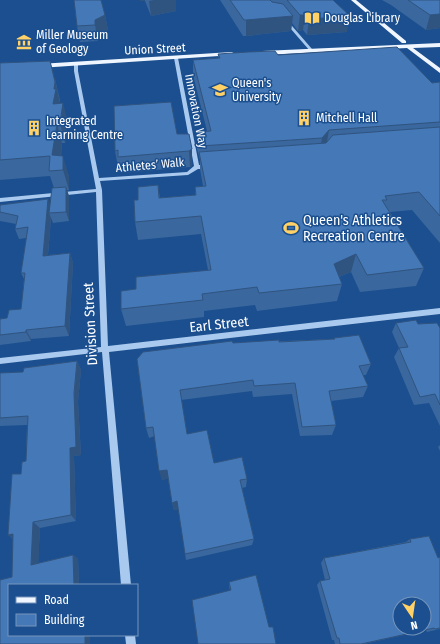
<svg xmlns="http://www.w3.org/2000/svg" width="440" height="644" font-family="'Fira Sans Condensed',sans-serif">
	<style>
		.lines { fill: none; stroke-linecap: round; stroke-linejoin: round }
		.minor { fill: #a9c9ee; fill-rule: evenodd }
		.major { fill: #f0f6ff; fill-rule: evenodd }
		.wall { fill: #3a679d }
		.shaded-wall { fill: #305480 }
		.building { fill: #4478b7; stroke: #305480; fill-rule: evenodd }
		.labels { text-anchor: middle; stroke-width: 3; stroke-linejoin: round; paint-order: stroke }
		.far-poi-label { font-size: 12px; fill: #fff; stroke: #1b4f8f; text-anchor: start }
		.far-street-label { font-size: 12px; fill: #fff; stroke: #1b4f8f }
		.poi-label { font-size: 14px; fill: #fff; stroke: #1b4f8f; text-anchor: start }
		.street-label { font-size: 14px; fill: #fff; stroke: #1b4f8f }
	</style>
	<rect width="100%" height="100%" fill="#1b4f8f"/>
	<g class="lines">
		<path class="minor" d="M 284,19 L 286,19 L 312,49 L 312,51 L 310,51 L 284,21 Z
			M 176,57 L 178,58 L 199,165 L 210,165 L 213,167 L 210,169 L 198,169 L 188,175 L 100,181 L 102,190 L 108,346 L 440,308 L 440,314 L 109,352 L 131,585 L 121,585 L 102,352 L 0,364 L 0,358 L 101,347 L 96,192 L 0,202 L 0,198 L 96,189 L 74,71 L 74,63 L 76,62 L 78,63 L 78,71 L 99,178 L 187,172 L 194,166 L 174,58 Z
			M 125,635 L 135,635 L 136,644 L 126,644 Z"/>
		<path class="major" d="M 351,0 L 356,0 L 406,41 L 406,43 L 402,43 Z
			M 440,43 L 440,47 L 413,48 L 440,68 L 440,73 L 407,48 L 262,55 L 259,53 L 262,51 Z
			M 232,52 L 235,54 L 234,55 L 39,68 L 36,66 L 39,64 Z"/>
	</g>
	<path class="wall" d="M 140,0 L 176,0 L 176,11 L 151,16 L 145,1 L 140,1 Z
		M 220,0 L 333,0 L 347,32 L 307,35 L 303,30 L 298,31 L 292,23 L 291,31 L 246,36 L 243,36 Z
		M 382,0 L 440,0 L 440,28 L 426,30 L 391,5 Z
		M 105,15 L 108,30 L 98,35 L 98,41 L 80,42 L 77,26 Z
		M 218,54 L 278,55 L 432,83 L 440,82 L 440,243 L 412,210 L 390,212 L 424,268 L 416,286 L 360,292 L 351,272 L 339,277 L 342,284 L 337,301 L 257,311 L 255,305 L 204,311 L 204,317 L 126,326 L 121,309 L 136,289 L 208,270 L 201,234 L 138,240 L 135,222 L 138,200 L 158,185 L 160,198 L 195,195 L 195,187 L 203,186 L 200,169 L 200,160 L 197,149 L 197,132 L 207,131 L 193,75 L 193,60 L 218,58 Z
		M 0,63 L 55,79 L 60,100 L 60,104 L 68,122 L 65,143 L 62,143 L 61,156 L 69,176 L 69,190 L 67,190 L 69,196 L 69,221 L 53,223 L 51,218 L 48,255 L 70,253 L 73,263 L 69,336 L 31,339 L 31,341 L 0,345 L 0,319 L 7,318 L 21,309 L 24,279 L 21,273 L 27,238 L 19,239 L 15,229 L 16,224 L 0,221 L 0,205 L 50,204 L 54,188 L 50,176 L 0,180 Z
		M 177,134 L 189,134 L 192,165 L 190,167 L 121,173 L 120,167 L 118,167 L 115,151 Z
		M 396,323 L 418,324 L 440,328 L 440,426 L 429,403 L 414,405 L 394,357 L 399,348 L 392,332 Z
		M 334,338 L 371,364 L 366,375 L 363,375 L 368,386 L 363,397 L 331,401 L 336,425 L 332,435 L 300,436 L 292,394 L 253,397 L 252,391 L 181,400 L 187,434 L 214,463 L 247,479 L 246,487 L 242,488 L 254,539 L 252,545 L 186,560 L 185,554 L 179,509 L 174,510 L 172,503 L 168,478 L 162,480 L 155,436 L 149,438 L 146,428 L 137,359 L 233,343 L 334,339 Z
		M 77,361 L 81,370 L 78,402 L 81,455 L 74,456 L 76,521 L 40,528 L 38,563 L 73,555 L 78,559 L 79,585 L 9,585 L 9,635 L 90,635 L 90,644 L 0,644 L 0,580 L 12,577 L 13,539 L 8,535 L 12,474 L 21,474 L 22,462 L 26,461 L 27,425 L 0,426 L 0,373 L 23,372 L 24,368 Z
		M 440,445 L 440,451 L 438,447 Z
		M 410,539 L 438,558 L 440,557 L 440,629 L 427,632 L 426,630 L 364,644 L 335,644 L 334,640 L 332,640 L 317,585 L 320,581 L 325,580 L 321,563 L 324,558 L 406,542 Z
		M 229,582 L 269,627 L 230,591 L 229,586 Z"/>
	<path class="shaded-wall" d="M 140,0 L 145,0 L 145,1 L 140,1 Z
		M 154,0 L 176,0 L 176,11 L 151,16 L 149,1 Z
		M 440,14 L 440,28 L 426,30 L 430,15 Z
		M 105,15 L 108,30 L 98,35 L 98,41 L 95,25 L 95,20 Z
		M 300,15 L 305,15 L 303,30 L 298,31 Z
		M 293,16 L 291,31 L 246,36 L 246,20 Z
		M 350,16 L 347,32 L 307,35 L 309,19 Z
		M 50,61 L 55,79 L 61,107 L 53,104 Z
		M 63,103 L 68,122 L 65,143 L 60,123 Z
		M 57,124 L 62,143 L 59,170 L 52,155 Z
		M 329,130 L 326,148 L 319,156 L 322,138 Z
		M 192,149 L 192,165 L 190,167 L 189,151 Z
		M 63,156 L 69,176 L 69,190 L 63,170 Z
		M 66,187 L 69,196 L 69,221 L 66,212 Z
		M 48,199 L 52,208 L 49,213 L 51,218 L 47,266 L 43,256 Z
		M 70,253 L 73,263 L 69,336 L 65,326 Z
		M 356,254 L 351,272 L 329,281 L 334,264 Z
		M 26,330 L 31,339 L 31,341 L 26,332 Z
		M 77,361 L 81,370 L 78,402 L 81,455 L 74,456 L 76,521 L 71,515 L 70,448 Z
		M 167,470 L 169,478 L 162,480 L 159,471 Z
		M 177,501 L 179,509 L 174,510 L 172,503 Z
		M 33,522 L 40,528 L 38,569 L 31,565 Z
		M 13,534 L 15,540 L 8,535 Z
		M 73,555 L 78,559 L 79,585 L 74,585 Z
		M 85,635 L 90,635 L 90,644 L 85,644 Z"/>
	<path class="building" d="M 74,0 L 101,0 L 105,15 L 95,20 L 95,25 L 77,26 Z
		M 230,0 L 270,0 L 272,2 L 283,4 L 293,16 L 246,20 L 244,20 Z
		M 287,0 L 333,0 L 350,16 L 309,19 L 305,15 L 300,15 Z
		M 408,0 L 440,0 L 440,14 L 430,15 Z
		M 397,47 L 432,83 L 440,82 L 440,122 L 329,130 L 322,138 L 200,146 L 197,132 L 211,131 L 193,60 L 220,58 L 218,54 L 248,52 L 275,51 L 278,55 Z
		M 50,61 L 55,82 L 54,89 L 56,89 L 53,104 L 63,103 L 60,123 L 57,124 L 52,155 L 63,156 L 63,170 L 49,171 L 50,156 L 0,160 L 0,63 Z
		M 171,102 L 177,134 L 189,134 L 192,149 L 189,151 L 118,157 L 118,150 L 115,151 L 114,106 Z
		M 440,127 L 440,216 L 419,192 L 385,196 L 387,200 L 382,200 L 424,268 L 367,275 L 356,254 L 334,264 L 342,284 L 259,293 L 257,287 L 202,294 L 203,300 L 121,309 L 121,291 L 136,289 L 136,277 L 211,270 L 201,216 L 135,222 L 134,200 L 138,200 L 138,187 L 158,185 L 159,198 L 196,195 L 195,187 L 206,186 L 199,152 L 326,143 L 333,135 Z
		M 66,187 L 66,212 L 49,213 L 52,188 Z
		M 48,199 L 43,256 L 70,253 L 65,326 L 26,330 L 26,332 L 0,335 L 0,319 L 7,318 L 9,310 L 21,309 L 25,273 L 21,273 L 28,227 L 15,229 L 18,216 L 0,212 L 0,205 Z
		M 416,320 L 418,324 L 437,323 L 440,328 L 440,405 L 435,394 L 420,397 L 399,348 L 408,347 L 396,323 Z
		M 359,335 L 371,364 L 359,366 L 368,386 L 329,391 L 336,425 L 302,427 L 295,383 L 254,386 L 253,380 L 180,390 L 187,434 L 207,430 L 214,463 L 242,457 L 247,479 L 240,480 L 254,539 L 185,554 L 177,501 L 172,503 L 167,470 L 159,471 L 153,427 L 146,428 L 137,359 L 143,352 L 232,341 L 233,343 L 279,340 L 279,342 L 335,339 L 334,338 Z
		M 77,361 L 74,393 L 76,447 L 70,448 L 71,515 L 33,522 L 31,565 L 73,555 L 74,585 L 9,585 L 9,635 L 85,635 L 85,644 L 0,644 L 0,580 L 12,577 L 13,534 L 8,535 L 12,474 L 21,474 L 22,462 L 26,461 L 28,416 L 0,418 L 0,373 L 23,372 L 24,368 Z
		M 429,536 L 438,558 L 440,557 L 440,628 L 435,629 L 434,628 L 361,644 L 340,644 L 339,638 L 337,638 L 320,581 L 330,579 L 324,558 L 411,542 L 410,539 ZM 400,604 L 424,604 L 424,628 L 400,628 Z
		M 256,575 L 269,627 L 273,627 L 276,644 L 198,644 L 192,600 L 231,590 L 229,582 Z"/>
	<defs>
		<g id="library-bare" transform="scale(1.2)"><path d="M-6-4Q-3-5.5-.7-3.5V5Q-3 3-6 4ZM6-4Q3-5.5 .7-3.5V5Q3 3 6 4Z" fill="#ffd166" stroke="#1b4f8f" stroke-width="2.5" paint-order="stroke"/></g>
		<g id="museum-bare" transform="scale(1.2)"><path d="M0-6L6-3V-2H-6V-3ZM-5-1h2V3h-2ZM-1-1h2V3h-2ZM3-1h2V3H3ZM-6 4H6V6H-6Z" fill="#ffd166" stroke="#1b4f8f" stroke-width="2.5" paint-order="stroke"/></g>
		<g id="university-bare" transform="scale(1.2)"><path d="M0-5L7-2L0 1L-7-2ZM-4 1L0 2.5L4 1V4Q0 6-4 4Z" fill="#ffd166" stroke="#1b4f8f" stroke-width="2.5" paint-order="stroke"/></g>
		<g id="building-bare" transform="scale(1.2)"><path d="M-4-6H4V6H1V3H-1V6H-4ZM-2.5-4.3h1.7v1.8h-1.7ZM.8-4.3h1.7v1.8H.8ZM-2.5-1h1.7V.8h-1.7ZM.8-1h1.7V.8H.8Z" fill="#ffd166" stroke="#1b4f8f" stroke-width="2.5" paint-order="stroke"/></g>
		<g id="stadium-bare" transform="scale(1.2)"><path d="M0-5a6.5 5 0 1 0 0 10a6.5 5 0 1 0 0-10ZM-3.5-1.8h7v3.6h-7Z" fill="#ffd166" stroke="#1b4f8f" stroke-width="2.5" paint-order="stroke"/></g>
	</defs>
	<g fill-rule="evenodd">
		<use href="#library-bare" x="312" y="18"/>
		<use href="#museum-bare" x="24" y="42"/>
		<use href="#university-bare" x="220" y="90"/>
		<use href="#building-bare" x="304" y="118"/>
		<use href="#building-bare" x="34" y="128"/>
		<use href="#stadium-bare" x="291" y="228"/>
	</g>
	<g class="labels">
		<g class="far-poi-label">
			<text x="324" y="22">Douglas Library</text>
			<text x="36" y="39">Miller Museum<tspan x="36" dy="14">of Geology</tspan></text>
			<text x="232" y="87">Queen's<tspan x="232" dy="14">University</tspan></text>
			<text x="316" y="122">Mitchell Hall</text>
			<text x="46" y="125">Integrated<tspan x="46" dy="14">Learning Centre</tspan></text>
		</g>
		<g class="far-street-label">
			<text transform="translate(155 49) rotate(-3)" y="4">Union Street</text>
			<text transform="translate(196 111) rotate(79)" y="4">Innovation Way</text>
			<text transform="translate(150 165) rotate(-5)" y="4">Athletes’ Walk</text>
		</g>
		<g class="poi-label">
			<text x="303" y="225">Queen's Athletics<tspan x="303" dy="16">Recreation Centre</tspan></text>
		</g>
		<g class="street-label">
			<text transform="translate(90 324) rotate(-93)" y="5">Division Street</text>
			<text transform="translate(219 324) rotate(-6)" y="5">Earl Street</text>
		</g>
	</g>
	<rect x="8" y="584" width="130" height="52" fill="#1b4f8f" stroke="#7695bc"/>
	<rect x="16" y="597" width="20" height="6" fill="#f0f6ff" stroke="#7695bc"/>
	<text x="44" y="604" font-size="12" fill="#ffffff">Road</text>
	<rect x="16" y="614" width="20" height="12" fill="#4478b7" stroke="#7695bc"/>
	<text x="44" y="624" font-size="12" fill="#ffffff">Building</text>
	<g transform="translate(412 616) rotate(167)"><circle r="19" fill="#1b4f8f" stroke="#7695bc"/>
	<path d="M0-3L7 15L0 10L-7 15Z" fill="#ffd166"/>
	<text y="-6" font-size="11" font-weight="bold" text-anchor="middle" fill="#ffffff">N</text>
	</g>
</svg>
